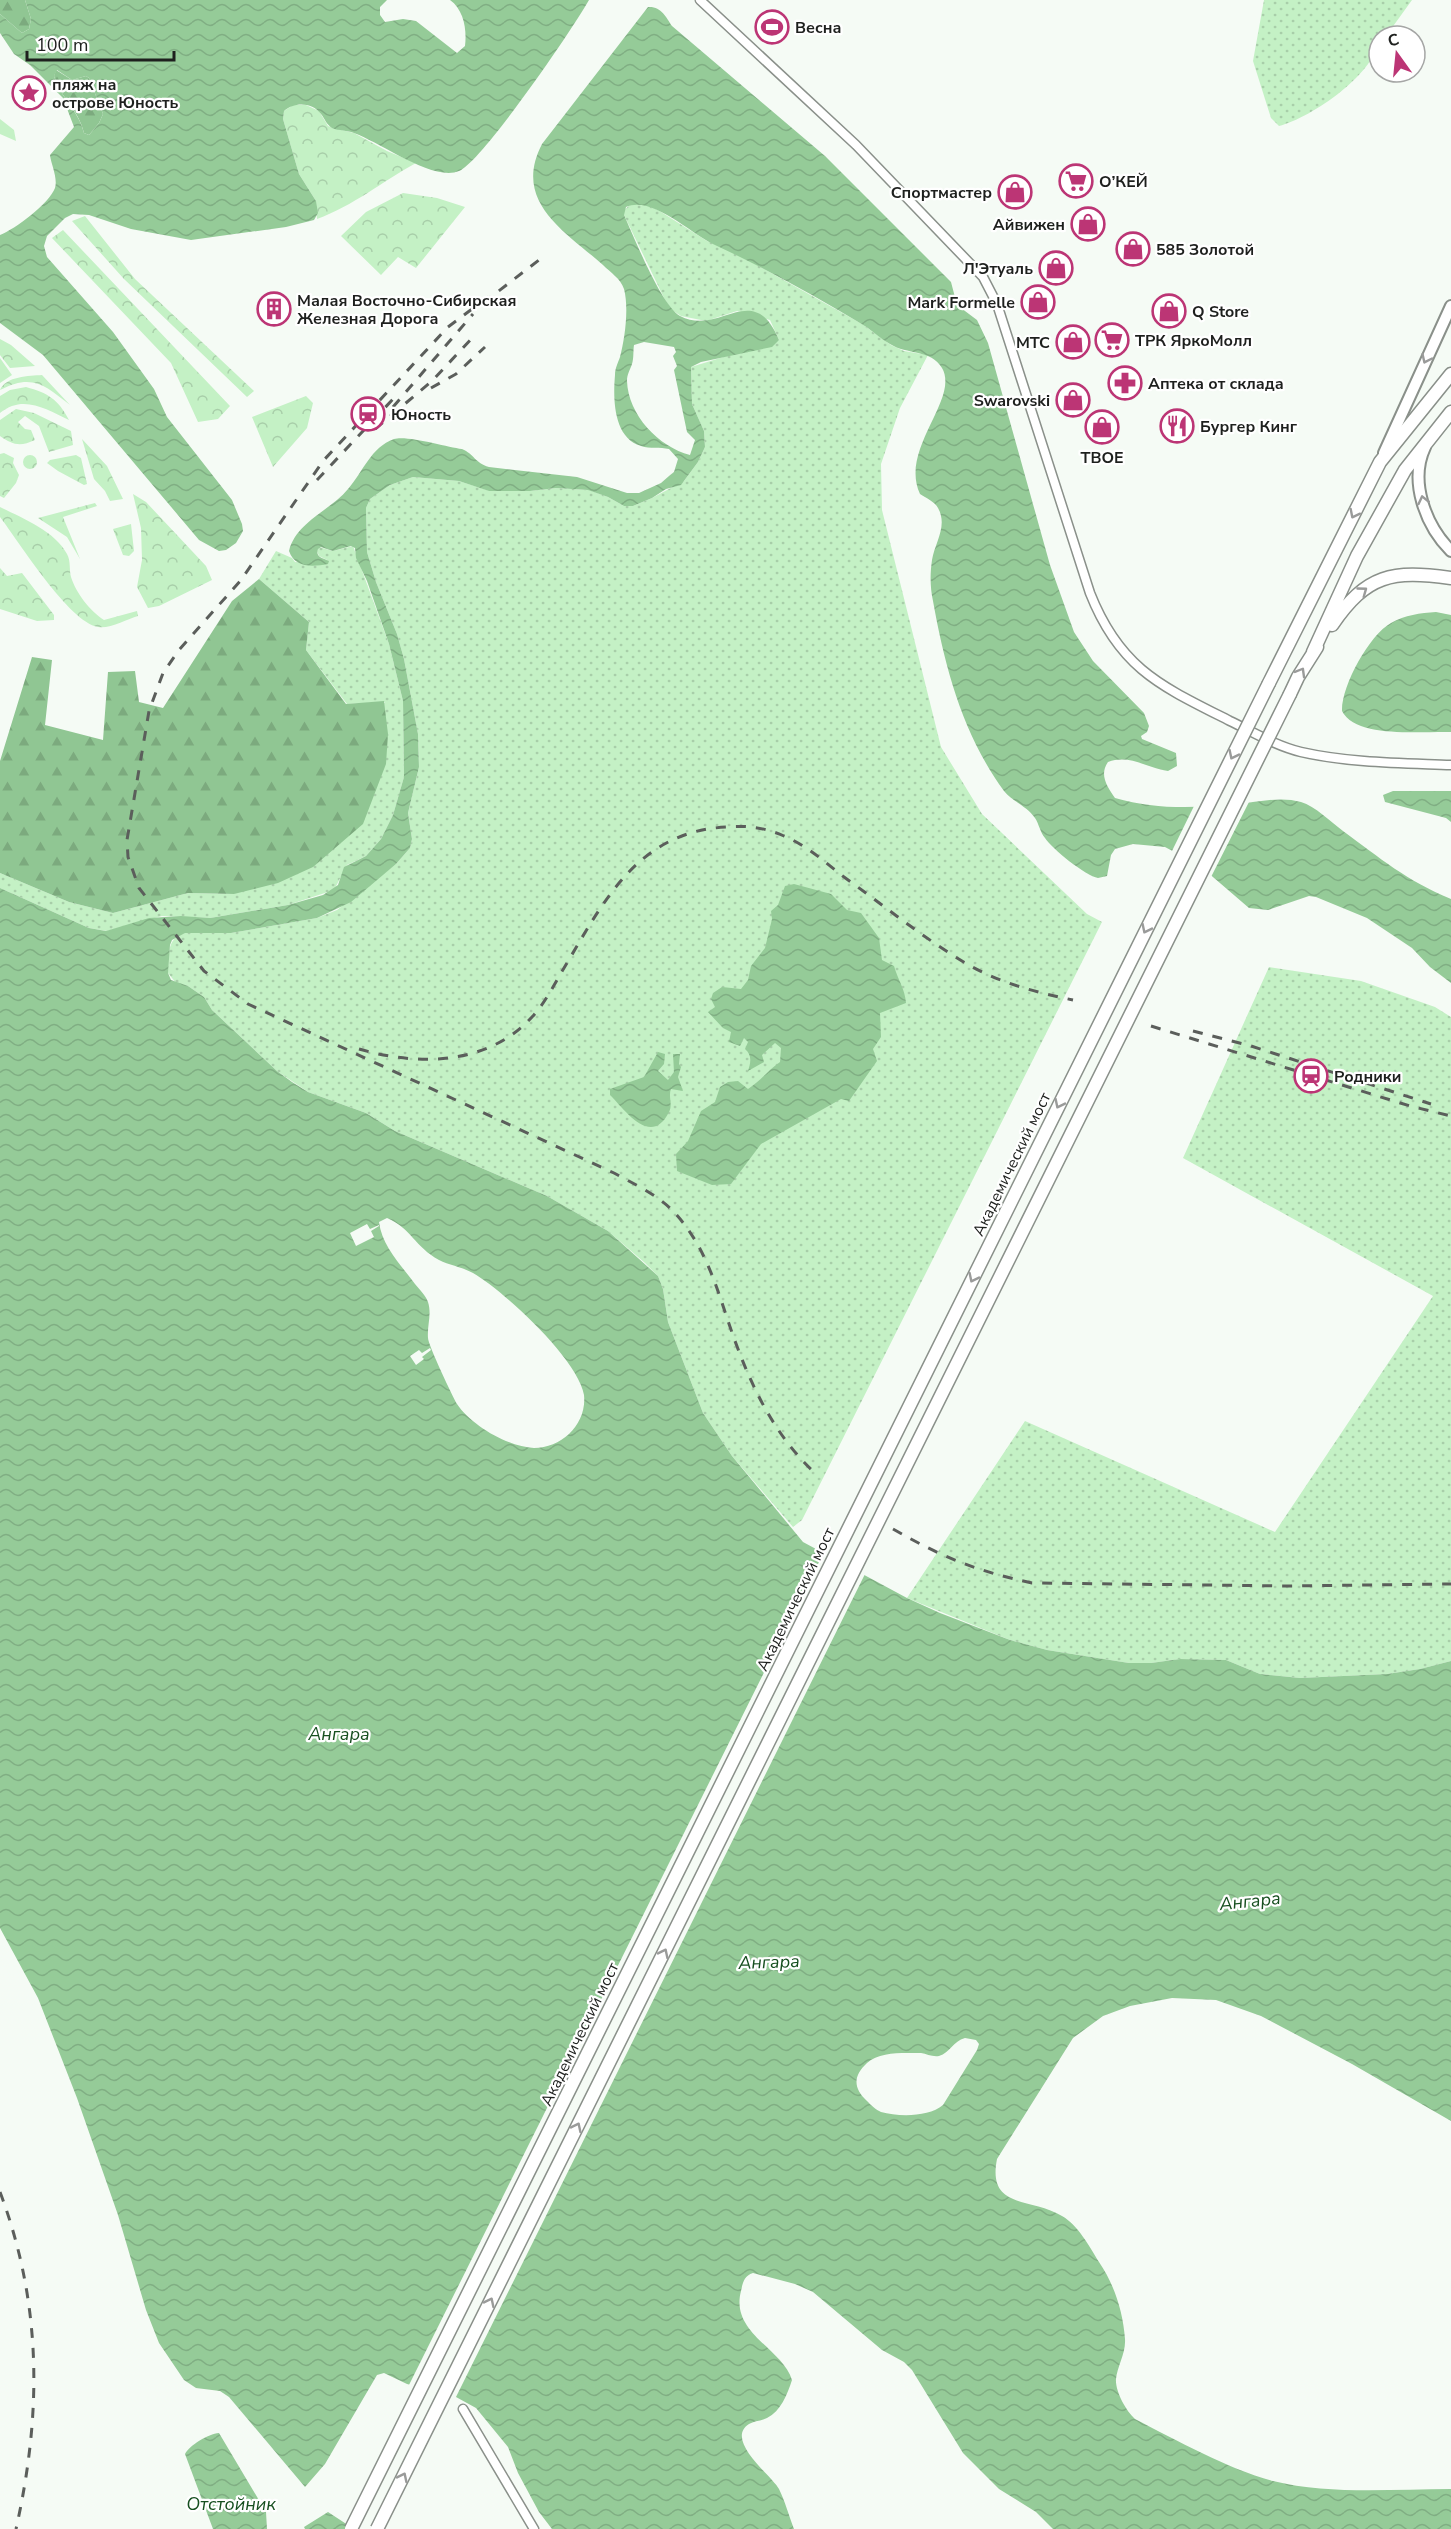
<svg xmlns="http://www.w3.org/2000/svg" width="1451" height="2529" font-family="'Nunito Sans',sans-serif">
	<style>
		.grass { fill: url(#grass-dots) }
		.forest { fill: url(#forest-firs) }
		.park { fill: url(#park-crowns) }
		.water { fill: url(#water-waves); fill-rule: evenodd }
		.pier { fill: #f5fbf5 }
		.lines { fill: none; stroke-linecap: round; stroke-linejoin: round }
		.street-casing { stroke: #8a908a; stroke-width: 11 }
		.secondary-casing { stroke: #8a908a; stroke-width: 14 }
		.primary-casing { stroke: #8a908a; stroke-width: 15 }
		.street { stroke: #fff; stroke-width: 8 }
		.secondary { stroke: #fff; stroke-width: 10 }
		.primary { stroke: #fff; stroke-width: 12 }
		.rail { stroke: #5b5e5b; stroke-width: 3; stroke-dasharray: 10 10; stroke-linecap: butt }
		.primary-bridge-casing { stroke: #8a908a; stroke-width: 15; stroke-linecap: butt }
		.primary-bridge { stroke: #fff; stroke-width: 12 }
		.oneway { stroke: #9a9b9a }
		.labels { text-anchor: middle; stroke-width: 4.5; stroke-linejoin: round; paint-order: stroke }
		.poi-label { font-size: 16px; font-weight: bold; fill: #1e201e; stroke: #fff; text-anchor: start }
		.street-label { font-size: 16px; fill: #1e201e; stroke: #fff }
		.water-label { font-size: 18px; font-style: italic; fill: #164f1f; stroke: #fff }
	</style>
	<defs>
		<pattern id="grass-dots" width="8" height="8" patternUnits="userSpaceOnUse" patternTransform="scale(1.5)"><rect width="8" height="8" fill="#c4f1c5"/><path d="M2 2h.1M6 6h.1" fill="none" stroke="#a8cea9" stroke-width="1.8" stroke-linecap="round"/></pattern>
		<pattern id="forest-firs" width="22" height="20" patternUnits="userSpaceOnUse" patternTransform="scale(1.5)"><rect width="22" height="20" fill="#90c693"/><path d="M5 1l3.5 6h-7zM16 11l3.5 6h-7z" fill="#7caa7e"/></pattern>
		<pattern id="park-crowns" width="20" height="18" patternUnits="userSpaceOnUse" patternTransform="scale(1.5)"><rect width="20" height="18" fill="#c4f1c5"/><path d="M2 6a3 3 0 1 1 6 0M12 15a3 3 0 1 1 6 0" fill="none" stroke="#a8cea9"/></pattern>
		<pattern id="water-waves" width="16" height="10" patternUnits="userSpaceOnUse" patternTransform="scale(1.5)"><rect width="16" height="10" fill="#95cb98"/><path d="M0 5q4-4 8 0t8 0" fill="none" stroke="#80ae83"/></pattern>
	</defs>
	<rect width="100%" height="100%" fill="#f5fbf5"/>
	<path class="grass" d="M 1264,0 L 1412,0 L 1386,36 L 1379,36 C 1379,72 1311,118 1279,126 L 1271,118 L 1253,61 Z
		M 631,204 L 644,204 L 658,210 L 707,241 L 732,251 L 862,324 L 891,345 L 904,351 L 928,355 L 900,408 L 881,464 L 882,510 L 941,747 L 982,814 L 1087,914 L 1102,922 L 802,1520 L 793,1527 L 732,1456 L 703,1413 L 668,1322 L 663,1289 L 658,1276 L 645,1263 L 608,1231 L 547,1196 L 395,1131 L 366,1113 L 308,1092 L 277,1071 L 212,1010 L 204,997 L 188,986 L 176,983 L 168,973 C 169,956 166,939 184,933 L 231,933 L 317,918 L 337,910 L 396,864 L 410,848 L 412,839 L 408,813 L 419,767 L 418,734 L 404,659 L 397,634 L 376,582 L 367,552 L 366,508 L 370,499 L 390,485 L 413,477 L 459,481 L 490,491 L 530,491 L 556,488 L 589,490 L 608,497 L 624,506 L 633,506 L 652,498 L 684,481 L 698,462 L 705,447 L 704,431 L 692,404 L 691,367 L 779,340 L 770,320 L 737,311 L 706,321 L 681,316 L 672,310 L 664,298 L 624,215 L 623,211 Z
		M 353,546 L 389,644 L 403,701 L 404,777 L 393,815 L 381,839 L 366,856 L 347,865 L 334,890 L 288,905 L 210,918 L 162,916 L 107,931 L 89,928 L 0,888 L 0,873 L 69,902 L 113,913 L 188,893 L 234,894 L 385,702 L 347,704 L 306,650 L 309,622 L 259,579 L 276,551 L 292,558 L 295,562 L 322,565 L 327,560 L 319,556 L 317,551 L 319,547 L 333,551 Z
		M 1269,967 L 1361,981 L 1435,1007 L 1451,1017 L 1451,1661 L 1420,1669 L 1387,1674 L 1300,1678 L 1260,1674 L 1226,1660 L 1180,1659 L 1151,1663 L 1129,1663 L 1047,1650 L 1010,1640 L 907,1598 L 1025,1421 L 1275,1532 L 1433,1296 L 1183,1158 Z"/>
	<path class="forest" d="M 0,0 L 25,0 L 31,19 L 29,29 L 22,33 L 0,14 Z
		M 56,70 L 72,80 L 86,76 L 89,78 L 103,114 L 99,123 L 89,135 L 84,133 C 78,108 61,99 54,76 Z
		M 259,579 L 309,622 L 306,650 L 346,704 L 384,701 L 388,734 L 386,764 L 363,824 L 313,867 L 278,883 L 234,894 L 188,893 L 113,913 L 69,902 L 0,873 L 0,761 L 32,657 L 52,660 L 45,725 L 103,740 L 108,672 L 135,671 L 139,702 L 163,708 L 232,601 Z"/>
	<path class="park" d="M 293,105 L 306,105 L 319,111 L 328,126 L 333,128 L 354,133 L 387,151 L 416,163 C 383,181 353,206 317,219 L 316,201 L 299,174 L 283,119 L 284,111 Z
		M 0,119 L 14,130 L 16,141 L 0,134 Z
		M 403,193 L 437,198 L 465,207 L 416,268 L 398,257 L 381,275 L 341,236 L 366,212 Z
		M 85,216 L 135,279 L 254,391 L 247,397 L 124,279 L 72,221 Z
		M 63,230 L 230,406 L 218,419 L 198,422 L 171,363 L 52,238 Z
		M 0,339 L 11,345 L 35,366 L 10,368 L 0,355 Z
		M 0,358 L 12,375 L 0,383 Z
		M 42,375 L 70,405 C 45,385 32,373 0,390 C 6,376 29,376 42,375 Z
		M 26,387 C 48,393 58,399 69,420 C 46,409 23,394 0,413 L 0,396 L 10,390 Z
		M 306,396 L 313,403 L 307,428 L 273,467 L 252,417 Z
		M 16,409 L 34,413 L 71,431 L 73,445 L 49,452 L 39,426 L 25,416 L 18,422 L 25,429 L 31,430 L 35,440 C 20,447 13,445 0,436 L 0,420 Z
		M 82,439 L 107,466 L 123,499 L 110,501 L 105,491 L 94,479 Z
		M 4,453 L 14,458 L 13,463 L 19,475 L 16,483 L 4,498 L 0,496 L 0,454 Z
		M23 462a7 7 0 1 1 14 0a7 7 0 1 1-14 0Z
		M 76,455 L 81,458 L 87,484 L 84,485 L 58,471 L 47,463 L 50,460 Z
		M 133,494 L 146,502 L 206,566 L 212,580 L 159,606 L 148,608 L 137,587 L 142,560 L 141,528 Z
		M 95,503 L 97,506 L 63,517 L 80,559 L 67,537 L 38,518 Z
		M 0,507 C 22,518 55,531 67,554 C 71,561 69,570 71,577 C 76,593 90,611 104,620 L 137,611 L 138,616 C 127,619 110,629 98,627 C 69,622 19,542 0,517 Z
		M 131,524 L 134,551 L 129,556 L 123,555 L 113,529 Z
		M 0,568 L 7,576 L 22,573 L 54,615 L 54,620 L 37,621 L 0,609 Z"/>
	<path class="water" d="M 25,0 L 387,0 L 380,7 L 380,15 L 385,22 L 403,19 L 416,21 L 457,53 L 465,46 C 467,30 464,10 450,0 L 589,0 C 574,27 482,162 459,171 C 433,182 380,142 354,133 C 347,130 339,131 332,128 C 326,124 325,119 321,114 C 312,102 294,102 284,111 L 283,119 L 299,174 L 316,201 L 318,213 L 314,220 L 286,227 L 191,240 L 131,229 L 89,215 L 73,214 L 65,218 L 47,236 L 44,246 L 47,257 L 113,332 L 154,389 L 167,417 L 232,500 L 242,524 L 243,531 L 236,543 L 226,550 L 219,551 L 199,540 L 43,355 L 0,323 L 0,235 C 15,229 49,204 55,188 C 58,178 51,164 50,155 L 74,127 L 63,98 L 30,65 L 14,54 L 0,33 L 0,14 L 22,33 L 29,29 L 31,19 ZM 57,70 L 72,80 L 86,76 L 89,78 L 103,114 L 99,123 L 89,135 L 84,133 C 78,109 61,99 54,76 Z
		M 648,7 C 661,6 666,17 672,26 L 825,156 L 951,282 L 957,305 L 977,320 L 988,343 L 1050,565 L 1074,632 L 1093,661 L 1144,713 L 1149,726 L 1147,732 L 1141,736 L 1142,739 L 1176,753 L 1177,766 L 1168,771 C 1147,768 1130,754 1108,762 C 1099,775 1107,786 1115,798 C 1156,810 1196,808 1238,804 C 1258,802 1281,796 1301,802 C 1315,806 1331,822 1343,831 C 1380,858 1407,881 1451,899 L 1451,983 L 1430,967 L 1412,948 L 1367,918 L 1316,897 L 1309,896 L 1268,910 L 1249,908 L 1199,865 L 1165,847 L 1133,844 L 1115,849 L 1111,855 L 1107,876 L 1098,878 C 1086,876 1052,849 1045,838 C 1040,832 1039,824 1035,818 C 1027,806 1013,802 1004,791 C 963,735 945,668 933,601 C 930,587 930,574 932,560 C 935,542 948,526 938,508 C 935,502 926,498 920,494 C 899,449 960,399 942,368 C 931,349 907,355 890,344 C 879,338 871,329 860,323 C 813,295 765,268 715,245 C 691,234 652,195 626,207 L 624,215 C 634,237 661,305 680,316 C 720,337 753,278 779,340 L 772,347 L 701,362 L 691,367 L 692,404 L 704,431 L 705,447 L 698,462 L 681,485 L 666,489 L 652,498 L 633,506 L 624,506 L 608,497 L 588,490 L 556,488 L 530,491 L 489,491 L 459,481 L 413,477 L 390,485 L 370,499 L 366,508 L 367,552 L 376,582 L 397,634 L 404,659 L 418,734 L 419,767 L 408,813 L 412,839 L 410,848 L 396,864 L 351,902 L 317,918 L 231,933 L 185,933 L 172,940 L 170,945 L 168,973 L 171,980 L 188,986 L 204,997 L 212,1010 L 277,1071 L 292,1082 L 308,1092 L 366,1113 L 395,1131 L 547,1196 L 608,1231 L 658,1276 L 663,1289 L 668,1322 L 703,1413 L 732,1456 L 803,1542 L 907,1598 L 940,1613 L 1010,1640 L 1047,1650 L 1129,1663 L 1151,1663 L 1180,1659 L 1226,1660 L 1260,1674 L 1300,1678 L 1387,1674 L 1420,1669 L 1451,1661 L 1451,2121 L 1352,2064 L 1261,2016 L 1216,2000 L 1172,1998 L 1130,2006 L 1103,2016 L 1073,2038 L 997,2159 C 987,2210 1031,2197 1062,2216 C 1078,2225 1089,2246 1099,2262 C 1114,2284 1123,2311 1125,2339 C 1126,2353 1117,2367 1116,2379 C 1115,2391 1126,2411 1135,2419 C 1176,2440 1228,2469 1273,2481 C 1330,2495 1393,2489 1451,2489 L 1451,2529 L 1053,2529 L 1036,2512 L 999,2489 L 963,2453 L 912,2370 L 904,2362 L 882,2350 L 813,2292 L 795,2284 L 753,2273 C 744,2276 743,2282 741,2291 C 730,2333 782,2348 792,2380 C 787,2395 781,2411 767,2418 C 761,2421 754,2421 749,2424 C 724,2440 772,2476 779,2489 C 785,2501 789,2516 794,2529 L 552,2529 L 539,2512 L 518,2473 L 508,2447 L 476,2408 L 456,2397 L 407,2384 L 384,2373 L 377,2375 L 325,2464 L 305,2487 L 229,2397 L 220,2391 L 196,2388 L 184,2380 L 159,2343 L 146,2310 L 118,2215 L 77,2098 L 38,1998 L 0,1928 L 0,888 L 89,928 L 106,931 L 149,918 L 181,916 L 210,918 L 288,905 L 323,895 L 338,885 L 344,867 L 366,856 L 381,839 L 393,815 L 404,777 L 403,701 L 389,644 L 367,581 L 356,558 L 355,548 L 351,546 L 333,551 L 321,547 L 318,549 C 315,557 323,558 329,561 L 328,564 C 312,567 295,568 289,551 C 296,522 331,510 348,489 C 363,472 371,447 394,439 C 407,435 447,447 462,449 C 474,454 475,463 489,467 L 577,477 L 627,493 L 639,493 L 661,483 L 669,476 L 674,472 L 678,459 L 669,449 C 660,447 650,449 641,446 C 613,438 613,398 615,375 C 615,368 618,363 620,357 C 625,338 629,308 624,289 C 621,279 610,272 603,265 C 565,231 512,202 542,144 ZM 644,342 L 674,347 L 676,352 L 673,356 L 677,366 L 674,370 L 687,432 L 695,440 L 690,455 C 659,447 628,415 627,381 C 627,374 630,370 632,364 C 634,358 633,351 634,345 ZM 387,1218 C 411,1228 415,1247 439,1260 C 449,1265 462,1267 473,1273 C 504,1291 578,1359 584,1395 C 587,1424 562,1448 534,1448 C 508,1447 471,1425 457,1404 C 453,1397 428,1345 428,1338 C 427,1325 432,1315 428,1302 C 426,1296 420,1290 415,1284 C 401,1265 382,1246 379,1222 ZM 965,2038 L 976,2040 L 979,2044 L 977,2050 L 943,2105 C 929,2117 899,2117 881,2112 C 876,2110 871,2105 867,2101 C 853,2088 853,2076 867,2063 C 880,2051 904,2053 921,2053 C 927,2054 932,2057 939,2056 C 950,2053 953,2041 965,2038 Z
		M 1436,612 L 1451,615 L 1451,732 C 1423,731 1356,739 1342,711 C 1341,687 1369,635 1391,623 C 1405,615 1420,613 1436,612 Z
		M 1393,791 L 1451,791 L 1451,822 L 1446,818 L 1385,802 L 1383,795 Z
		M 794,884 L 831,894 L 847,910 L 861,913 L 879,938 L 882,960 L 894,966 C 898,980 905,989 906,1003 L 880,1013 L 881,1037 L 873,1049 L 877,1061 L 849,1101 L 841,1099 L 761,1144 L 731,1184 L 712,1185 L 677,1171 L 676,1154 L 688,1141 L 701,1111 L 715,1102 L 720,1087 L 728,1082 L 738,1081 L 748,1089 C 761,1081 768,1070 780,1062 L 781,1048 L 775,1043 L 762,1055 L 764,1062 L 748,1071 C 751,1062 752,1055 745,1049 L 748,1042 L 744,1038 L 740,1046 L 729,1042 L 731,1032 L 723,1028 L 708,1012 L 715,1007 L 711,999 L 713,993 L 722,987 L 741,989 L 748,980 L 751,966 L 765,948 L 772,919 L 771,911 L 778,905 L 785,886 Z
		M 658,1052 L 665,1054 L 664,1064 L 658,1071 L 668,1080 L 674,1072 L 673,1054 L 680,1054 L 679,1064 L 681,1067 L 678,1077 L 683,1091 L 671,1089 C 668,1096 673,1105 669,1112 C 651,1148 625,1110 610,1095 L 610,1089 L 644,1077 Z
		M 219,2433 L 266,2512 L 267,2529 L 213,2529 L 185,2454 C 190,2445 208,2434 219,2433 Z
		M 328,2512 L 354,2529 L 305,2529 L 304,2527 Z"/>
	<path class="pier" d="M 1250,800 L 1210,879 L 1197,868 L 1171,853 L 1195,804 Z
		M 367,1224 L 370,1229 L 379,1225 L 379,1226 L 371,1231 L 374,1237 L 356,1246 L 350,1233 Z
		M 430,1348 L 431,1350 L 422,1357 L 424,1359 L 416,1365 L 410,1356 L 419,1350 L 422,1353 Z
		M 825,1550 L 866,1572 L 455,2399 L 408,2387 Z"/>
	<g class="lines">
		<g class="street-casing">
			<path id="street" d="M 700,0 L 856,145 L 983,277 L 997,304 L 1090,593 C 1120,669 1161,686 1230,721 C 1253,732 1276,746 1301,752 C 1350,763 1401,763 1451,765
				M 463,2409 L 534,2529"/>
		</g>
		<g class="secondary-casing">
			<path id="secondary" d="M 1425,447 C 1409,481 1425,525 1451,551
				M 1384,453 L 1451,306"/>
		</g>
		<g class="primary-casing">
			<path id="primary" d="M 1332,625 C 1367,574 1392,570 1451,578
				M 1313,652 L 1357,556 L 1405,470 L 1451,412
				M 1269,683 L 1380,462 L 1451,374
				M 1290,694 L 1298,677 L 1317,647"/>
		</g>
		<use href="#street" class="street"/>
		<use href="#secondary" class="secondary"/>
		<use href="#primary" class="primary"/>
		<path class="rail" d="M 488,297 L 448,327 L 323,461 L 241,580 L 179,650 L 163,673 L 149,711 L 127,840 L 128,857 L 139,888 L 204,971 L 248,1004 L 614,1173 C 634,1184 656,1194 672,1210 C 708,1247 718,1294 735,1341 C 753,1390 776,1437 815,1473
			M 483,303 L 539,260
			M 431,388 L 456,374 L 485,347
			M 393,407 L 473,314
			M 375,429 L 432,381 L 474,336
			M 317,480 L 395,397
			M 1151,1026 L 1410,1106 L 1451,1116
			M 1193,1031 L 1251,1046 L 1431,1104
			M 359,1049 C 417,1066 487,1066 532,1017 C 545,1003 554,985 564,968 C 604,901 638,831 727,827 C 747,825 766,828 784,836 C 806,845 825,862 844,877 C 883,905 921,936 962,961 C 996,982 1034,992 1073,1000
			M 893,1529 C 942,1557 976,1571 1032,1583 L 1292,1586 L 1451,1584
			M 0,2192 C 42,2304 42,2413 16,2529"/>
		<g class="primary-bridge-casing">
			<path id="primary-bridge" d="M 351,2529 L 1269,683
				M 377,2529 L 1290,694"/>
		</g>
		<use href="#primary-bridge" class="primary-bridge"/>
	</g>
	<defs><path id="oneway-chevron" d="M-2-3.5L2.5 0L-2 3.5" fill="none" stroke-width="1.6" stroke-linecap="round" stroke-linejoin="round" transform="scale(1.5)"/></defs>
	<g class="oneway">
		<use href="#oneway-chevron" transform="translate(1426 359) rotate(115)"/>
		<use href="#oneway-chevron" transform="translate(1423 500) rotate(-103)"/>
		<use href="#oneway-chevron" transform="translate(1354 514) rotate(117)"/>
		<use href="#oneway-chevron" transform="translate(1363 591) rotate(-36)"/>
		<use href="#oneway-chevron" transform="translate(1301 672) rotate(-60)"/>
		<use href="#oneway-chevron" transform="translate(1233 755) rotate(116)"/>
		<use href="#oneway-chevron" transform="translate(1146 929) rotate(116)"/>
		<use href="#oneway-chevron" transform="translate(1059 1104) rotate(116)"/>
		<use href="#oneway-chevron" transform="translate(973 1278) rotate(116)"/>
		<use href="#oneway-chevron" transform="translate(664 1953) rotate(-64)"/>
		<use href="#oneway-chevron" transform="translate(577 2127) rotate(-64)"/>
		<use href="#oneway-chevron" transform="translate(490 2302) rotate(-64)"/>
		<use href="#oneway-chevron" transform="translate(403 2477) rotate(-64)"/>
	</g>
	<defs>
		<g id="stadium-ring" transform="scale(1.725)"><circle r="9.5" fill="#fff" stroke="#bc3575" stroke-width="1.5"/><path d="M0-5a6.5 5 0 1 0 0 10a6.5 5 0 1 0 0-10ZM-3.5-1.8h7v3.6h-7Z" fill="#bc3575"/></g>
		<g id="sight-ring" transform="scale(1.725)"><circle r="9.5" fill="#fff" stroke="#bc3575" stroke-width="1.5"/><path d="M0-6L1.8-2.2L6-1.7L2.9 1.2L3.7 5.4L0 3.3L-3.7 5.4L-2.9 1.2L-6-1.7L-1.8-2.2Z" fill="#bc3575"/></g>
		<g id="supermarket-ring" transform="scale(1.725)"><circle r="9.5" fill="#fff" stroke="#bc3575" stroke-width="1.5"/><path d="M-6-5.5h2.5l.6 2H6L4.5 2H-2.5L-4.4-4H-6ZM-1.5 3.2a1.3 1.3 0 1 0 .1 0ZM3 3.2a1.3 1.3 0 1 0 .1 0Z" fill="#bc3575"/></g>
		<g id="shop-ring" transform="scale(1.725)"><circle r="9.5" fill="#fff" stroke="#bc3575" stroke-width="1.5"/><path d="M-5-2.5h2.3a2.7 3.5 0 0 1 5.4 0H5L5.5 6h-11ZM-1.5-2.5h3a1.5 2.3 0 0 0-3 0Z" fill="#bc3575"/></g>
		<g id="building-ring" transform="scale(1.725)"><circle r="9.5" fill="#fff" stroke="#bc3575" stroke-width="1.5"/><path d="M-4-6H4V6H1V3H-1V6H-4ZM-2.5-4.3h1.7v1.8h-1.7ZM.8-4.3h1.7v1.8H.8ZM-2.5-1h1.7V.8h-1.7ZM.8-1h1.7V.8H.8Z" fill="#bc3575"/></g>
		<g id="pharmacy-ring" transform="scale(1.725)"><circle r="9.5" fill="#fff" stroke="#bc3575" stroke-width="1.5"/><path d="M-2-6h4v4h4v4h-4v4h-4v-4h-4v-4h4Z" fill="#bc3575"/></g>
		<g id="station-ring" transform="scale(1.725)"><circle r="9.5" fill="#fff" stroke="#bc3575" stroke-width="1.5"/><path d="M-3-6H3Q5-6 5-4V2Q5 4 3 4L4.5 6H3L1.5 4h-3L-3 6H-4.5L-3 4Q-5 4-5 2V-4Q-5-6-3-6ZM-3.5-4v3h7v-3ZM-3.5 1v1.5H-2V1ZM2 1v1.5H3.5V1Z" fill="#bc3575"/></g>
		<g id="restaurant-ring" transform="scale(1.725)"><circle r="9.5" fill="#fff" stroke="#bc3575" stroke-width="1.5"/><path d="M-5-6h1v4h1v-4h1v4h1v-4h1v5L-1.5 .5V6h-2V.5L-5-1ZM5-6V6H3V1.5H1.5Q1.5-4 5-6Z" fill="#bc3575"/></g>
	</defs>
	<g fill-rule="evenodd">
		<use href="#stadium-ring" x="772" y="27"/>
		<use href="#sight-ring" x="29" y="93"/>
		<use href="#supermarket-ring" x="1076" y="181"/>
		<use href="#shop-ring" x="1015" y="192"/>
		<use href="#shop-ring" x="1088" y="224"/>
		<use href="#shop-ring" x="1133" y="249"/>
		<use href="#shop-ring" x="1056" y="268"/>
		<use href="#shop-ring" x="1038" y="302"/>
		<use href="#building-ring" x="274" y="309"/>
		<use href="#shop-ring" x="1169" y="311"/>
		<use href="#supermarket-ring" x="1112" y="340"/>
		<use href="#shop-ring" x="1073" y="342"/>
		<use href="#pharmacy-ring" x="1125" y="383"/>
		<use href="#shop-ring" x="1073" y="400"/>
		<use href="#station-ring" x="368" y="414"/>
		<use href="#restaurant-ring" x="1177" y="426"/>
		<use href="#shop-ring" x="1102" y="427"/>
		<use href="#station-ring" x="1311" y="1076"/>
	</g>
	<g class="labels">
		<g class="poi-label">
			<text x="795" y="33">Весна</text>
			<text x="52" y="90">пляж на<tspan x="52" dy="18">острове Юность</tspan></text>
			<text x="1099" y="187">О’КЕЙ</text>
			<text x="992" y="198" text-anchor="end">Спортмастер</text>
			<text x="1065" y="230" text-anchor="end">Айвижен</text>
			<text x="1156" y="255">585 Золотой</text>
			<text x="1033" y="274" text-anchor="end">Л'Этуаль</text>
			<text x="297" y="306">Малая Восточно-Сибирская<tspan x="297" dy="18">Железная Дорога</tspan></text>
			<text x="1015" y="308" text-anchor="end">Mark Formelle</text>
			<text x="1192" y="317">Q Store</text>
			<text x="1135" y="346">ТРК ЯркоМолл</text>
			<text x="1050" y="348" text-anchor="end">МТС</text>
			<text x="1148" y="389">Аптека от склада</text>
			<text x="1050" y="406" text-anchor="end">Swarovski</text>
			<text x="391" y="420">Юность</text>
			<text x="1200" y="432">Бургер Кинг</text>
			<text x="1102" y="463" text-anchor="middle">ТВОЕ</text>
			<text x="1334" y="1082">Родники</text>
		</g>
		<g class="street-label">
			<text transform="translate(1011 1164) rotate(-64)" y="6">Академический мост</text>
			<text transform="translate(795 1599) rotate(-64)" y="6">Академический мост</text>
			<text transform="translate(579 2034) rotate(-64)" y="6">Академический мост</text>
		</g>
		<g class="water-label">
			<text x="339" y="1740">Ангара</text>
			<text transform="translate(1250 1901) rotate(-6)" y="6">Ангара</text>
			<text transform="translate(769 1962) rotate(-2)" y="6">Ангара</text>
			<text x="231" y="2510">Отстойник</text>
		</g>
	</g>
	<g transform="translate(1397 54) rotate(345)"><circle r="28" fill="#ffffff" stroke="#a5a6a5" stroke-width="1.5"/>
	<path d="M0-4.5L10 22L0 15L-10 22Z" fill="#bc3575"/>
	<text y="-9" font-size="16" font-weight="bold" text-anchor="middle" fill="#1e201e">С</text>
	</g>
	<path d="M27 51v9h147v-9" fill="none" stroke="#1e201e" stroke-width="3"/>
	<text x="36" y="51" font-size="18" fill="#1e201e" stroke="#ffffff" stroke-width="4.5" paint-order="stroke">100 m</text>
</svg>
